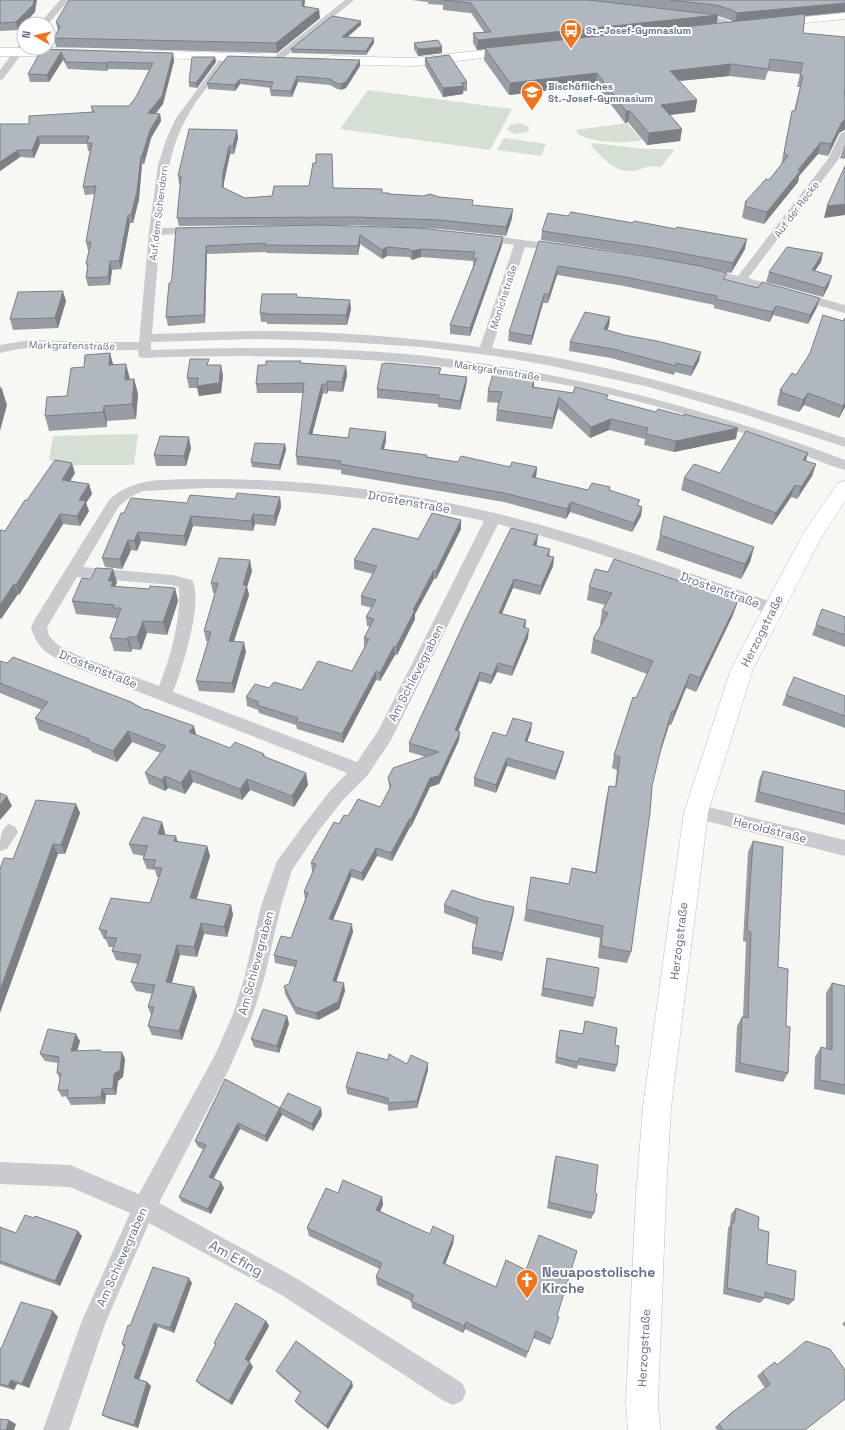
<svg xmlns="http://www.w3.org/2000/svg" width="845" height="1430" font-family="'Space Grotesk',sans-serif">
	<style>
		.green { fill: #d6dfd4 }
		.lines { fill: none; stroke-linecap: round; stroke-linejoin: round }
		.secondary-casing { stroke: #bbbec4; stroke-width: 1 }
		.street { fill: #c9cbcf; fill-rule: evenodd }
		.secondary { fill: #fff; fill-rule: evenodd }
		.wall { fill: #989da3; fill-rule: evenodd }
		.shaded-wall { fill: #7c8085 }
		.building { fill: #b1b7be; stroke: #7c8085 }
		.labels { text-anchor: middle; stroke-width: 4; stroke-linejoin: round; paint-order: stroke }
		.far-poi-label { font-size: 10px; font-weight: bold; fill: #647187; stroke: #fff; text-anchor: start }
		.far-street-label { font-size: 10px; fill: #647187; stroke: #fff }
		.street-label { font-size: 12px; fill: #647187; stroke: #fff }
		.near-street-label { font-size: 14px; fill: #647187; stroke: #fff }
		.near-poi-label { font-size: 14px; font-weight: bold; fill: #647187; stroke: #fff; text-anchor: start }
	</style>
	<rect width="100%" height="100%" fill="#f7f7f4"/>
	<path class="green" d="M 368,90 L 512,109 L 490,150 L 340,129 Z
		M 520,123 L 529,127 L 529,130 C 523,135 513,135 507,129 L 510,125 Z
		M 627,123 L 642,140 C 621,144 598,143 579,135 L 576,130 Z
		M 504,138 L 546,144 L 541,156 L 497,150 Z
		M 593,143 L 645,149 L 675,149 L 661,167 C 644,164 643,171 630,171 C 613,172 602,156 591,146 Z
		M 138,434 L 134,465 L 69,465 L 49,460 L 53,436 Z"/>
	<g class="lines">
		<g class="secondary-casing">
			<path id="secondary" d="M 845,13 L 845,19 L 775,26 L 771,25 L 769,23 L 771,21 L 775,20 Z
				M 514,47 L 518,48 L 520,51 L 518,54 L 412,66 L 331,64 L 327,63 L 325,60 L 327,57 L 331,56 L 412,58 Z
				M 0,48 L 72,48 L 76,49 L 78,52 L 76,55 L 72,56 L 0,56 Z
				M 143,50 L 258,54 L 262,55 L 264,58 L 262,61 L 258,62 L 139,57 L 137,54 L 139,51 Z
				M 845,481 L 845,501 L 822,536 L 753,669 L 708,812 L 671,1107 L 666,1195 L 658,1402 L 660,1430 L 628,1430 L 626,1402 L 636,1195 L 643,1107 L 684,812 L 731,669 L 803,534 L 838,483 Z"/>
		</g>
		<path class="street" d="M 60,0 L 69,0 L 48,24 L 39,24 Z
			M 345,0 L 354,0 L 280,61 L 274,61 L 272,59 L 274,57 Z
			M 695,13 L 725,19 L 738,27 L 734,30 L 720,23 L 692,18 L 691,16 Z
			M 24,41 L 24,48 L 26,48 L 3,79 L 0,80 L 0,70 L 21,42 Z
			M 226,54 L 231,57 C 216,77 197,97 186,119 C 167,153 165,191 161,228 L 199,227 L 203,228 L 205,230 L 203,232 L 199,233 L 160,235 L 152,334 C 188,333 223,331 259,331 C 333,331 407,337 480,347 L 514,245 L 475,239 L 473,237 L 475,235 L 479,234 L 560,245 L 564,246 L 566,248 L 564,250 L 560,251 L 525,247 L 492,348 C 613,363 731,400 845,438 L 845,447 L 743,414 L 645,386 L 547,365 L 496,356 L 422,347 L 329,341 L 260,339 L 151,342 L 151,350 C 248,347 346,346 442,358 C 581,375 714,411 845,460 L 845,470 C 823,464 802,453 781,446 C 726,427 672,409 616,396 C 458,359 305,352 144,358 L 139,357 L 138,354 L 138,350 C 120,350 101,351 83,350 C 52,348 30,345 0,353 L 0,345 L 30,340 L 91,342 L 139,342 L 149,232 L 158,165 L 166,140 L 176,118 L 223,55 Z
			M 845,131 L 845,145 L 838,160 L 748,278 L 845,305 L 845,313 L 739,283 L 700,274 L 698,272 L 700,270 L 704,268 L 738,276 L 828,159 L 840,134 Z
			M 196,479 C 295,478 398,490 495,513 C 591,536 685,571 779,605 L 781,609 L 779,613 L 773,615 L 767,613 C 679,580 589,548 498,524 L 391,740 L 367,776 L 342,801 L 317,833 L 292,870 L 281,906 L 264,979 L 253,1014 L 229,1069 L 159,1203 L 296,1278 L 462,1383 L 466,1392 L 462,1401 L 453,1405 L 444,1401 L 280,1294 L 149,1223 L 105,1324 L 69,1430 L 43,1430 L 81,1323 L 130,1213 L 70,1187 L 0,1184 L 0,1162 L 70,1165 L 139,1194 L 215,1055 L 233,1014 L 244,979 L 261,906 L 277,861 L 305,823 L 330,791 L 347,773 L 67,664 C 48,654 37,649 31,627 L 35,619 L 109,500 C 133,477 165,480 196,479 ZM 206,488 C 299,488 393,500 484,521 L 378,731 L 357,762 L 173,692 C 182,670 204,600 192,580 L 172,575 L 83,567 L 119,506 L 132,496 L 143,491 ZM 77,577 L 172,585 L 179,587 C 181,620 171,656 159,686 L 79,656 L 58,645 L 49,636 L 47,627 Z
			M 696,804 L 845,840 L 845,856 L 690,817 L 687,812 L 690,807 Z
			M 9,824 L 15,827 L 18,832 L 7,849 L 0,851 C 0,839 0,829 9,824 Z"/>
		<use href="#secondary" class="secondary"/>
	</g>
	<path class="wall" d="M 0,0 L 35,12 L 18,30 L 0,31 Z
		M 305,0 L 304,6 L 320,18 L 277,53 L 56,47 L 54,38 L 58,31 L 56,22 Z
		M 412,0 L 845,0 L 845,12 L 805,16 L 803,33 L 844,99 L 845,99 L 845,130 L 844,130 L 839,133 L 828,156 L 818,154 L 799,176 L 798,182 L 764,224 L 745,219 L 742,217 L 745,202 L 769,180 L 781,165 L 792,111 L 794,111 L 800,87 L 797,87 L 800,74 L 768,71 L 765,80 L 729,76 L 679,81 L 697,100 L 695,112 L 670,115 L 682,129 L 680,141 L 647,145 L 628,122 L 625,123 L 596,85 L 509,95 L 484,60 L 485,49 L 477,50 L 473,43 L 473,33 L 484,32 L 471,13 L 443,10 L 443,5 L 428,4 L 428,2 ZM 660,9 L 714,15 L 716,15 ZM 718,16 L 730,20 L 734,22 L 717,24 Z
		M 361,21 L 361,25 L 347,37 L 374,43 L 366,55 L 292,53 L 291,49 Z
		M 414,43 L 442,53 L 418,56 L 414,49 Z
		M 42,49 L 173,53 L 174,61 L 163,104 L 155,113 L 160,114 L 161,121 L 151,138 L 144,164 L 142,164 L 139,199 L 133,223 L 130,223 L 122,265 L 121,269 L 112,270 L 110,285 L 88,286 L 86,278 L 88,269 L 86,264 L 89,250 L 88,250 L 86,242 L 95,194 L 85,195 L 83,187 L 90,151 L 88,151 L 87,144 L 40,144 L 34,158 L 20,157 L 0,171 L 0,124 L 29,124 L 92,112 L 91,106 L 129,106 L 136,97 L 149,70 L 108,69 L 107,71 L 68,69 L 63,60 L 49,82 L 30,82 L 28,74 Z
		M 228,56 L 360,66 L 346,88 L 341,90 L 337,89 L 330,85 L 298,82 L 292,97 L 271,96 L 270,90 L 271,88 L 240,84 L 235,91 L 208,89 L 207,83 Z
		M 215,57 L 216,62 L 197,88 L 189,87 L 189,82 Z
		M 425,58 L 467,82 L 467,91 L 463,91 L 463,94 L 443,97 L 425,66 Z
		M 237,130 L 238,138 L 234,154 L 230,154 L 224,182 L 223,188 L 245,198 L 272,196 L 309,186 L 333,162 L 333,188 L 382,189 L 383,193 L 389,194 L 439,197 L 473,205 L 512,218 L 506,236 L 440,229 L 354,225 L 324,225 L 503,237 L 502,245 L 470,336 L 450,334 L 450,325 L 473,267 L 473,261 L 421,257 L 412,260 L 409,257 L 387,256 L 382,259 L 360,244 L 358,255 L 266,253 L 266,252 L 207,254 L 205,323 L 168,326 L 166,317 L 172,277 L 176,228 L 302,225 L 179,226 L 177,218 L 180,184 L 179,184 L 178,176 Z
		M 845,144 L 845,159 L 840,158 Z
		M 542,231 L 745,249 L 731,273 L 706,268 L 726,280 L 817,307 L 808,324 L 773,315 L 770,322 L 714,308 L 714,305 L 624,286 L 557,275 L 548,303 L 543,303 L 531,345 L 508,341 L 509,332 L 539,241 L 682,263 L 647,256 L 541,240 Z
		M 821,262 L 815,271 L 829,285 L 823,297 L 766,282 L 769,272 Z
		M 297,297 L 351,309 L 347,325 L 267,324 L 267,322 L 261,322 L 260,313 Z
		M 66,301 L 58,328 L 13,330 L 10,319 Z
		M 610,317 L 609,326 L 607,330 L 699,361 L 691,376 L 675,372 L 674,375 L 611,358 L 569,351 L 570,342 Z
		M 110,353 L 113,365 L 130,380 L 134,379 L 138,394 L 136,419 L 107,421 L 107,427 L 49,431 L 45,416 L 67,396 L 84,367 Z
		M 301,361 L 301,363 L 346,366 L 347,375 L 343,392 L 328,391 L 327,394 L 323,393 L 312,434 L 348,438 L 386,432 L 386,441 L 384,449 L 458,462 L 510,467 L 537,467 L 536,478 L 588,490 L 610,491 L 638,506 L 642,507 L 641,516 L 632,532 L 570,512 L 566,519 L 504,502 L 341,474 L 341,470 L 297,465 L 296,456 L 303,393 L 257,393 L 256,384 L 266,365 Z
		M 210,365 L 223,375 L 221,393 L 199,396 L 197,388 L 189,388 L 187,378 Z
		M 792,373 L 845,407 L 839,418 L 804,405 L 799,412 L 777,405 L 778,402 L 777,402 L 780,390 Z
		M 440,374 L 467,377 L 466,386 L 460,410 L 438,407 L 438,404 L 377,398 L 377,389 Z
		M 534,387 L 607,400 L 736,439 L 674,452 L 644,445 L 645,439 L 609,430 L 590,438 L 558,408 L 552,429 L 496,421 L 497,410 L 499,403 L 487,402 L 488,391 Z
		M 285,444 L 286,450 L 280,470 L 252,467 L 251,462 Z
		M 191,448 L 186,466 L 156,466 L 154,455 Z
		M 808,453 L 806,461 L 816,464 L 812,476 L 797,499 L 791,497 L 772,525 L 681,490 L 684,478 L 720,473 Z
		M 75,473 L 70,481 L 89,484 L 92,494 L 86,503 L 89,511 L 80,526 L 63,524 L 19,595 L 18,594 L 1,619 L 0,619 L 0,530 L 5,531 L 27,500 Z
		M 280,497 L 281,507 L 275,526 L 255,524 L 253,531 L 193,526 L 186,546 L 141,541 L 137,551 L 131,550 L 122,569 L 105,567 L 102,558 L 124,513 L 187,503 L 235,499 Z
		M 461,529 L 436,579 L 434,579 L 415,614 L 415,619 L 397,655 L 395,655 L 380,681 L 376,680 L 343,743 L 297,729 L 296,725 L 259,713 L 258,710 L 247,706 L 246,697 L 269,688 L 302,690 L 352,671 L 365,646 L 364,646 L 364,638 L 370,627 L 367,626 L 366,617 L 372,608 L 361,605 L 361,596 L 373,574 L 354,569 L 354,560 L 418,539 Z
		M 660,535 L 754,547 L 750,562 L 741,579 L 656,550 Z
		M 537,544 L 536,545 L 549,556 L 554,557 L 553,566 L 540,595 L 513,588 L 502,614 L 526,620 L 525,628 L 528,638 L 512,676 L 497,672 L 491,684 L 479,681 L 458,731 L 460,732 L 459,740 L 439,784 L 430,787 L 411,827 L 410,827 L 392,861 L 377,856 L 363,881 L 351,877 L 333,920 L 353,932 L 336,982 L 345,991 L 339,1009 L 318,1020 L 296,1014 L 285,994 L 284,986 L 289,984 L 295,967 L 275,963 L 274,955 L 291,938 L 305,900 L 304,892 L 313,871 L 312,871 L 311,863 L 339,824 L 348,816 L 380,807 L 390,789 L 389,786 L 388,778 L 426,757 L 409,752 L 409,743 L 465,621 Z
		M 252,571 L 247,587 L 249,595 L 234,641 L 246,652 L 234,693 L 199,691 L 196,681 L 208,641 L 206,641 L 204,631 L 215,593 L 213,593 L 211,583 Z
		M 117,582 L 115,587 L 149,589 L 175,588 L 178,601 L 167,635 L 147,633 L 141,650 L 132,649 L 131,652 L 114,651 L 110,638 L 117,620 L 116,618 L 76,614 L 72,601 Z
		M 589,587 L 733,615 L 696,692 L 686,688 L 671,725 L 669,725 L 659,755 L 652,786 L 631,952 L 627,963 L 598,958 L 600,938 L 524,921 L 526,909 L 569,884 L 572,868 L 595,872 L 606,799 L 609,786 L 615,787 L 617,770 L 612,768 L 614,755 L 636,698 L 647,674 L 591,653 L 593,639 L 601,625 L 600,624 L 602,611 L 605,605 L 587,600 Z
		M 845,617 L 845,647 L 812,635 L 816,625 Z
		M 0,661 L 230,748 L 264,754 L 265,757 L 306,773 L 308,785 L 294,807 L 250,790 L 242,800 L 193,782 L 185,794 L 168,788 L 165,791 L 149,784 L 145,773 L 160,753 L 132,742 L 117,762 L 92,752 L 91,750 L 39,730 L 35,718 L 42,710 L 0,693 Z
		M 786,695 L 845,696 L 845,728 L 782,705 Z
		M 531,731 L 527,742 L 564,752 L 562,760 L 555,780 L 507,766 L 496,793 L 474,786 L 474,778 L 506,736 Z
		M 763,771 L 845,791 L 845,825 L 755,802 L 759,780 Z
		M 76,804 L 80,813 L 65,854 L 58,854 L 13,859 Z
		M 162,822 L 165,833 L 165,835 L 178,842 L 207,846 L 210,856 L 196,899 L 231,905 L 233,915 L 227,937 L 204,934 L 197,957 L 180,955 L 172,983 L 194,987 L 197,996 L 182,1040 L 152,1035 L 148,1026 L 151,1015 L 148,1007 L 152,994 L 136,991 L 131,982 L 138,964 L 116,960 L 112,951 L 113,947 L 109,947 L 106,940 L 104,939 L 99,929 L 150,903 L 159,877 L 157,877 L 155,870 L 147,869 L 143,859 L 144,856 L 133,854 L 129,844 Z
		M 753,841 L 778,967 L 786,1026 L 788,1073 L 783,1082 L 735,1072 L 737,1026 L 742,1017 L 743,1017 L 746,942 L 743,941 L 748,852 Z
		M 482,900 L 514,907 L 513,915 L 502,961 L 472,954 L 472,947 L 477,925 L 444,913 L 444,905 Z
		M 547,958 L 595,998 L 593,1007 L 541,996 Z
		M 832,983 L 845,986 L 845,1095 L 814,1089 L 815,1057 L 821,1047 L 826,1048 L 826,993 Z
		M 287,1016 L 289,1024 L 279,1053 L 254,1047 L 251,1039 Z
		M 585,1021 L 615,1045 L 617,1065 L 615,1072 L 578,1065 L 577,1069 L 555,1063 L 560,1030 L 583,1034 Z
		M 80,1041 L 77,1051 L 102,1052 L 125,1059 L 123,1077 L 118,1081 L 116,1095 L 106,1095 L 105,1104 L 71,1105 L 67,1098 L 67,1096 L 62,1097 L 58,1090 L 60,1079 L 57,1073 L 58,1063 L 45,1061 L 40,1054 Z
		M 388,1060 L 407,1064 L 428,1063 L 428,1070 L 417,1108 L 388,1111 L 388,1105 L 347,1094 L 346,1087 Z
		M 225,1079 L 280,1108 L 322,1115 L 313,1131 L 282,1115 L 267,1142 L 240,1129 L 214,1178 L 224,1188 L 211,1214 L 182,1202 L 179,1197 L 203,1149 L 198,1147 L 195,1141 Z
		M 556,1156 L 595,1193 L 594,1213 L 591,1219 L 547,1208 L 554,1163 Z
		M 338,1193 L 382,1197 L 383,1205 L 380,1211 L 430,1234 L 454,1236 L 453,1244 L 445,1264 L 557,1316 L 552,1339 L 550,1345 L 533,1338 L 526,1358 L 465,1329 L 463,1333 L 412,1308 L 411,1301 L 377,1285 L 376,1277 L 380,1269 L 309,1236 L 307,1228 Z
		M 736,1208 L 758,1229 L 767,1264 L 794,1300 L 789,1305 L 765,1298 L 760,1303 L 723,1294 L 728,1228 L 730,1225 L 731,1214 Z
		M 0,1227 L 16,1233 L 82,1236 L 60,1286 L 0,1264 Z
		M 192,1283 L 174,1333 L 158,1327 L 139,1380 L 147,1382 L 151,1386 L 138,1428 L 107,1418 L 102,1415 L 124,1347 L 122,1344 L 130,1326 Z
		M 58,1317 L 29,1388 L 17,1384 L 14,1390 L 0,1386 L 0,1348 L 1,1349 Z
		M 266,1321 L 269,1326 L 249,1362 L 253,1367 L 232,1405 L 200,1385 L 196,1381 L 216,1346 L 214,1343 Z
		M 845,1321 L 845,1327 L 842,1324 Z
		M 276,1371 L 353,1386 L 328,1429 L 297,1404 L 295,1401 L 300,1393 L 278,1374 Z
		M 762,1372 L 805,1430 L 717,1430 L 715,1427 L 727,1417 L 727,1416 L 765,1388 L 757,1376 Z"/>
	<path class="shaded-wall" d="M 34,0 L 37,0 L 35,12 L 18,30 L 16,22 Z
		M 303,0 L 305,0 L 303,15 L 302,6 Z
		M 845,3 L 845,12 L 735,23 L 737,13 Z
		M 319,9 L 320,18 L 277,53 L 276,43 Z
		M 718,15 L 716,25 L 477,50 L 478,40 Z
		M 361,21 L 361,25 L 342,42 L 342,37 Z
		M 374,38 L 374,43 L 366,55 L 366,51 Z
		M 442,47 L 442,53 L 418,56 L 418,49 Z
		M 61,52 L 63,60 L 49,82 L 47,75 Z
		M 173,53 L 174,61 L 163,104 L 150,121 L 148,113 Z
		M 215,57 L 216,62 L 197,88 L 196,83 Z
		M 360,60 L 360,66 L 346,88 L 341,90 L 341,84 Z
		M 107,62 L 108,69 L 107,71 L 106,63 Z
		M 731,64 L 729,76 L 668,82 L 670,71 Z
		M 597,73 L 596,85 L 509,95 L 510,83 Z
		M 297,76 L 298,82 L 292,97 L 291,91 Z
		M 240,79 L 240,84 L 235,91 L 235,85 Z
		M 464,86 L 463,94 L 443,97 L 443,88 Z
		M 697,100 L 695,112 L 659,116 L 661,105 Z
		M 626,111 L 630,111 L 628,122 L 625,123 Z
		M 160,114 L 161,121 L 151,138 L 144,164 L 142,156 L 150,130 Z
		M 845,120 L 845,127 L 844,130 L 839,133 L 828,156 L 831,144 L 842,122 Z
		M 682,129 L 680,141 L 647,145 L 649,133 Z
		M 237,130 L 238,138 L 234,154 L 233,146 Z
		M 38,136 L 40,144 L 34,158 L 32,150 Z
		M 821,142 L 818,154 L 799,176 L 798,182 L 764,224 L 767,212 L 798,170 Z
		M 229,146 L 230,154 L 224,182 L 223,196 L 222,187 L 223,173 Z
		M 18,150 L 20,157 L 0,171 L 0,162 Z
		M 141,156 L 142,164 L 139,199 L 133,223 L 131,215 Z
		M 845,204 L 845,215 L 824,218 L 827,206 Z
		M 513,209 L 512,218 L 506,236 L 506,227 Z
		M 128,215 L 130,223 L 122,265 L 121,269 L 119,261 Z
		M 360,235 L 360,244 L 358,255 L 358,246 Z
		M 503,237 L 502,245 L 470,336 L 470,328 Z
		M 747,239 L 745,249 L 731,273 L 733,263 Z
		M 206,246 L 207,254 L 205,323 L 204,315 Z
		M 387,247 L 387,256 L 382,259 L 382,250 Z
		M 421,249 L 421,257 L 412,260 L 412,251 Z
		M 823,253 L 821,262 L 809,279 L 812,270 Z
		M 110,261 L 112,270 L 110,285 L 108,277 Z
		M 558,266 L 557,275 L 548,303 L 549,294 Z
		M 832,276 L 829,285 L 823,297 L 825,288 Z
		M 63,291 L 66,301 L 58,328 L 55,318 Z
		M 544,294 L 543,303 L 531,345 L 532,336 Z
		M 820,298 L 817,307 L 808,324 L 810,315 Z
		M 350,300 L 351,309 L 347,325 L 346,315 Z
		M 776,306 L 773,315 L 770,322 L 772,312 Z
		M 610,317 L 609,326 L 603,338 L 604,329 Z
		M 701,352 L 699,361 L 691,376 L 693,367 Z
		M 110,353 L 114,368 L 109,365 Z
		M 126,364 L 130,379 L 129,395 L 125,380 Z
		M 221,365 L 223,375 L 221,393 L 199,396 L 197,386 Z
		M 346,366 L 347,375 L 343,392 L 342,382 Z
		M 467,377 L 466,386 L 460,410 L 460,401 Z
		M 134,379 L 138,394 L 136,419 L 132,404 Z
		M 534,379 L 534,390 L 532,387 Z
		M 327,381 L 328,391 L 327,394 Z
		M 322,384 L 323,393 L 310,443 L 309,434 Z
		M 1,386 L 7,405 L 0,431 L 0,389 Z
		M 808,393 L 804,405 L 799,412 L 803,400 Z
		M 559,397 L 558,408 L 552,429 L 553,418 Z
		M 845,402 L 845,407 L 839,418 L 843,406 Z
		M 104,406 L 107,421 L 107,427 L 103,412 Z
		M 611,419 L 609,430 L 590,438 L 591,427 Z
		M 738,428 L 736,439 L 674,452 L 676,441 Z
		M 386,432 L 386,441 L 381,458 L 381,449 Z
		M 189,437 L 191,448 L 186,466 L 184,456 Z
		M 285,444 L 286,450 L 280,470 L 279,465 Z
		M 808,453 L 804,465 L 803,460 Z
		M 72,463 L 75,473 L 65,490 L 62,480 Z
		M 816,464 L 812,476 L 797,499 L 801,487 Z
		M 537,467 L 536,477 L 532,486 L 532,477 Z
		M 89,484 L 92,494 L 86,503 L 89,511 L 80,526 L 77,516 L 79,500 Z
		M 795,485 L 791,497 L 772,525 L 776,513 Z
		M 280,497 L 281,507 L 275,526 L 274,516 Z
		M 571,502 L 570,512 L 566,519 L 567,509 Z
		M 642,507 L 641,516 L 632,532 L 634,523 Z
		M 60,514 L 63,524 L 19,595 L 16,585 Z
		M 253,514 L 255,524 L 253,531 L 251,521 Z
		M 191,516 L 193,526 L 186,546 L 184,536 Z
		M 461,520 L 461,529 L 436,579 L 436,571 Z
		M 138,532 L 141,541 L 137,551 L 134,541 Z
		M 538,535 L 537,544 L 532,554 L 533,545 Z
		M 128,540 L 131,550 L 122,569 L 120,559 Z
		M 754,547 L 750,562 L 741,579 L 745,564 Z
		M 550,549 L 549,558 L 547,556 Z
		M 554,557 L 553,566 L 540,595 L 541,586 Z
		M 250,560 L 252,571 L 247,587 L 249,595 L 231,650 L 229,641 Z
		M 113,569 L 117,582 L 115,587 L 117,594 L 108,581 Z
		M 434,570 L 434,579 L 415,614 L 415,619 L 397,655 L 396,647 L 413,610 Z
		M 514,579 L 513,588 L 498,622 L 499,613 Z
		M 14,584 L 18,594 L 1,619 L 0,616 L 0,605 Z
		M 175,588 L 178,601 L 167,635 L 163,622 Z
		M 738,601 L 733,615 L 696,692 L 700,678 Z
		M 526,620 L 525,629 L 523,627 Z
		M 143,621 L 147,633 L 141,650 L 137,637 Z
		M 529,629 L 528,638 L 512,676 L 513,667 Z
		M 128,637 L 132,649 L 131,652 L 127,639 Z
		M 244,642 L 246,652 L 234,693 L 232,683 Z
		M 394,646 L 395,655 L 380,681 L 380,673 Z
		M 498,663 L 497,672 L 491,684 L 492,676 Z
		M 376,671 L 376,680 L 343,743 L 342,734 Z
		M 480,672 L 479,681 L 455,739 L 455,730 Z
		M 690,674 L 686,688 L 671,725 L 674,712 Z
		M 672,711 L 669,725 L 659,757 L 662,744 Z
		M 532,723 L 531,731 L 524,749 L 525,741 Z
		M 194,726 L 197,738 L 189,732 Z
		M 128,731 L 132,742 L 117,762 L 113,751 Z
		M 460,732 L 459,740 L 439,784 L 430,787 L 411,827 L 411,819 L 430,778 Z
		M 564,752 L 562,760 L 555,780 L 556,772 Z
		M 507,758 L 507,766 L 496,793 L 496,785 Z
		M 190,770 L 193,782 L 185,794 L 181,783 Z
		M 306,773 L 308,785 L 294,807 L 292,796 Z
		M 165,776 L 168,788 L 165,791 L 162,780 Z
		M 247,779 L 250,790 L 242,800 L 240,789 Z
		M 7,796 L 12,806 L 0,820 L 0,805 Z
		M 76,804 L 80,813 L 65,854 L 61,845 Z
		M 410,818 L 410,827 L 392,861 L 391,853 Z
		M 162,822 L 165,833 L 161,845 L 158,834 Z
		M 176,836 L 179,847 L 174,841 Z
		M 53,844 L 58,854 L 0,1013 L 0,990 Z
		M 207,846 L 210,856 L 194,908 L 190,898 Z
		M 376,848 L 377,856 L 363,881 L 362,873 Z
		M 351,869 L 351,877 L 330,927 L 329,919 Z
		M 231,905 L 233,915 L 227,937 L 224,927 Z
		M 514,907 L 513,915 L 502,961 L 503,953 Z
		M 201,923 L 204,934 L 197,957 L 194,947 Z
		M 352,924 L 353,932 L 334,988 L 333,981 Z
		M 177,945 L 180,955 L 169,992 L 166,982 Z
		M 344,983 L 345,991 L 339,1009 L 318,1020 L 316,1013 Z
		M 194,987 L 197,996 L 182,1040 L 179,1031 Z
		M 287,1016 L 289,1024 L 279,1053 L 277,1046 Z
		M 76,1034 L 80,1041 L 75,1058 L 71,1051 Z
		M 122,1052 L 125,1059 L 123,1077 L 118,1081 L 116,1095 L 113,1088 L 114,1074 Z
		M 428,1063 L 428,1070 L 417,1108 L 417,1101 Z
		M 102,1089 L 106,1095 L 105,1104 L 101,1097 Z
		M 280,1108 L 282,1115 L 267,1142 L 265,1136 Z
		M 321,1108 L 322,1115 L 313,1131 L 312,1124 Z
		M 238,1123 L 240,1129 L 211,1182 L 209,1177 Z
		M 221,1182 L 224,1188 L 211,1214 L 208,1209 Z
		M 382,1197 L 383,1205 L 377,1218 L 376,1210 Z
		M 78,1231 L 82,1236 L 60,1286 L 55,1281 Z
		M 454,1236 L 453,1244 L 443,1270 L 443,1263 Z
		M 189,1278 L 192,1283 L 174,1333 L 170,1328 Z
		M 53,1311 L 58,1317 L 29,1388 L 22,1384 Z
		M 266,1321 L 269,1326 L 248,1364 L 245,1359 Z
		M 466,1322 L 465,1329 L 463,1333 L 464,1326 Z
		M 154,1323 L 158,1327 L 138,1382 L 134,1378 Z
		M 250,1362 L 253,1367 L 232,1405 L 229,1401 Z
		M 11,1380 L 17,1384 L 14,1390 L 8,1386 Z
		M 147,1382 L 151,1386 L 138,1428 L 134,1425 Z
		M 352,1382 L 353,1386 L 328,1429 L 326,1426 Z
		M 9,1420 L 16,1424 L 14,1430 L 6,1430 Z"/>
	<path class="building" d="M 0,0 L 34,0 L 33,5 L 16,22 L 0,23 Z
		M 69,0 L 303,0 L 302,6 L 319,9 L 276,43 L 54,38 L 60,27 L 56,22 Z
		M 443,0 L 588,0 L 718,15 L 478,40 L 473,33 L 491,32 L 471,3 Z
		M 669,0 L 845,0 L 845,3 L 737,13 L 732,10 L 716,5 Z
		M 805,14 L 803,33 L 845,37 L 845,87 L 844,99 L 845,99 L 845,120 L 842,122 L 831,144 L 821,142 L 798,170 L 801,170 L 767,212 L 748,207 L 745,205 L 747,202 L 745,202 L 766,179 L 769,180 L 788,156 L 784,153 L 792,111 L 795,111 L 803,76 L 800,75 L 803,63 L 770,59 L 768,69 L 731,64 L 670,71 L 697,100 L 661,105 L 682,129 L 649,133 L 630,111 L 626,111 L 597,73 L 510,83 L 485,48 Z
		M 332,16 L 361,21 L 342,37 L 374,38 L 366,51 L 291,49 Z
		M 438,40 L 442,47 L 418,49 L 414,43 Z
		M 42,49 L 173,53 L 162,96 L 148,113 L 160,114 L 150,130 L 142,156 L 141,156 L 137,191 L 131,215 L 128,215 L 120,257 L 119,261 L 110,261 L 108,277 L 86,278 L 88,264 L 86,264 L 91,242 L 86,242 L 96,186 L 83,187 L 92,143 L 87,143 L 89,136 L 38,136 L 32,150 L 18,150 L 0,162 L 0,124 L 29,124 L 29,116 L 94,112 L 91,106 L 129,106 L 136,97 L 153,63 L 107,62 L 106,63 L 66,62 L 61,52 L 47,75 L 28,74 Z
		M 449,55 L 467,82 L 461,83 L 464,86 L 443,88 L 425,58 Z
		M 228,56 L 360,60 L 346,82 L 341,84 L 336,83 L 330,79 L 297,76 L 291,91 L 270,90 L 273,82 L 240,79 L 235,85 L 207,83 Z
		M 192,57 L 215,57 L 196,83 L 189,82 Z
		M 189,129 L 237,130 L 233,146 L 229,146 L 223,173 L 222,187 L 245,198 L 272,196 L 274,186 L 309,186 L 313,163 L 316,163 L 316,154 L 332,154 L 333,188 L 382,189 L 382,193 L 389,193 L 389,194 L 423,196 L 430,194 L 439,197 L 473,200 L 472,205 L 513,209 L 506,227 L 440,220 L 354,217 L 177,218 L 181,176 L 178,176 Z
		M 845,166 L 845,204 L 827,206 Z
		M 571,212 L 633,223 L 634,221 L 676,229 L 677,227 L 747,239 L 733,263 L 649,247 L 542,231 L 548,213 L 568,216 Z
		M 318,225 L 418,228 L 503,237 L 470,328 L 450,325 L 477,258 L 473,258 L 475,252 L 421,249 L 412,251 L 409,249 L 387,247 L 382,250 L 360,235 L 358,246 L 265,245 L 265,243 L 206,246 L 204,315 L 166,317 L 169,283 L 171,283 L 172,277 L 176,228 Z
		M 539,241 L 651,257 L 700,266 L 727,273 L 723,279 L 758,288 L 762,282 L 820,298 L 810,315 L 776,306 L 772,312 L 716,299 L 717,296 L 625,277 L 558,266 L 549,294 L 544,294 L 532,336 L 509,332 Z
		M 787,247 L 823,253 L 812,270 L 832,276 L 825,288 L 769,272 Z
		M 63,291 L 55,318 L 10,319 L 18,292 Z
		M 262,294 L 297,294 L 296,297 L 350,300 L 346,315 L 266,314 L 266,313 L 260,313 Z
		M 585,312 L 610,317 L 604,329 L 624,335 L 657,341 L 701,352 L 693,367 L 676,363 L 676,366 L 613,349 L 570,342 Z
		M 823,315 L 843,321 L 845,318 L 845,402 L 843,406 L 808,393 L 803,400 L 781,392 L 782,390 L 780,390 L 792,373 L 796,375 L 810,353 Z
		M 110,353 L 109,365 L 126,364 L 125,380 L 134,379 L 132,404 L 104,406 L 103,412 L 45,416 L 47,397 L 67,396 L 71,368 L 84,367 L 85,355 Z
		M 190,359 L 209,359 L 207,365 L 221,365 L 219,383 L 197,386 L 198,378 L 187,378 Z
		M 266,361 L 301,361 L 300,363 L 346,366 L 342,382 L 327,381 L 327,384 L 322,384 L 309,434 L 348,438 L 350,428 L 386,432 L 381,449 L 427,455 L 426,457 L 458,462 L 461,456 L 510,467 L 512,462 L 537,467 L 532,477 L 588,490 L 592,483 L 610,487 L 609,490 L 640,500 L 637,505 L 642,507 L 634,523 L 571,502 L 567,509 L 504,493 L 340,464 L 341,461 L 296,456 L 304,383 L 256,384 L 258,365 L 266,365 Z
		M 387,363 L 441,368 L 439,374 L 467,377 L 460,401 L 438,398 L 439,395 L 377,389 L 382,364 Z
		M 493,374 L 534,379 L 532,387 L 573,393 L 575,387 L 608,395 L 606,399 L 656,412 L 658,409 L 684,416 L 684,414 L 738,428 L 676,441 L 646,434 L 648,428 L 611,419 L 591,427 L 559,397 L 553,418 L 497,410 L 502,392 L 488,391 Z
		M 746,431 L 808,453 L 803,460 L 816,464 L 801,487 L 795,485 L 776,513 L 684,478 L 694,464 L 720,473 Z
		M 160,436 L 189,437 L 184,456 L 154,455 Z
		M 255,443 L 285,444 L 279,465 L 251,462 Z
		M 55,460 L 72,463 L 62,480 L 89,484 L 79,500 L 86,501 L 77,516 L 60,514 L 16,585 L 14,584 L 0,605 L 0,530 L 5,531 L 25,500 L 27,500 Z
		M 237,493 L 280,497 L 274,516 L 253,514 L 251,521 L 191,516 L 184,536 L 138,532 L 134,541 L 128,540 L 120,559 L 102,558 L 121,513 L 124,513 L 131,498 L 187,503 L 190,495 L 235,499 Z
		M 432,513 L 461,520 L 436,571 L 434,570 L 413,610 L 415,610 L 396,647 L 394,646 L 380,673 L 376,671 L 342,734 L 296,721 L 298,718 L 257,705 L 259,702 L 246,697 L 255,684 L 269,688 L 274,682 L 302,690 L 318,661 L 352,671 L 369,639 L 364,638 L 374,619 L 366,617 L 376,600 L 361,596 L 377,566 L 354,560 L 373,528 L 418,539 Z
		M 664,516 L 754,547 L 745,564 L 660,535 Z
		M 511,528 L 538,535 L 533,545 L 550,549 L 547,556 L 554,557 L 541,586 L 514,579 L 499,613 L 526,620 L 523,627 L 529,629 L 513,667 L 498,663 L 492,676 L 480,672 L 455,730 L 460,732 L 439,776 L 430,778 L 411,819 L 410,818 L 391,853 L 376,848 L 362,873 L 351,869 L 329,919 L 352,924 L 333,981 L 344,983 L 338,1002 L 316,1013 L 295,1007 L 284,986 L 289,984 L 297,961 L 274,955 L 281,936 L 291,938 L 308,893 L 304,892 L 316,864 L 311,863 L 334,822 L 339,824 L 344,815 L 348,816 L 358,799 L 380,807 L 391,786 L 388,778 L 393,768 L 439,752 L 409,743 L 465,621 Z
		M 219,558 L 250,560 L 243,585 L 247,585 L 229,641 L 244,642 L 232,683 L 196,681 L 211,632 L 204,631 L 218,583 L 211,583 Z
		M 614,559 L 738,601 L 700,678 L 690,674 L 674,712 L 672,711 L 662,744 L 652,786 L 650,813 L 631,952 L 601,946 L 603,926 L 526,909 L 531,877 L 569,884 L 572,868 L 596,873 L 609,786 L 616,787 L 620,757 L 614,755 L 633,697 L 636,698 L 653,661 L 593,639 L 608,613 L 602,611 L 612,593 L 589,587 L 595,569 L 608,572 Z
		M 96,568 L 113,569 L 108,581 L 113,581 L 111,586 L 149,589 L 150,586 L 175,588 L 163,622 L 143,621 L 137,637 L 128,637 L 127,639 L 110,638 L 121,608 L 113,608 L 114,605 L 72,601 L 82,578 L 91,579 Z
		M 822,609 L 845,617 L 845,635 L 816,625 Z
		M 13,657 L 131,702 L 145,710 L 146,709 L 194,726 L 189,732 L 230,748 L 235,742 L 264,754 L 263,756 L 306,773 L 292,796 L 247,779 L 240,789 L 190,770 L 181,783 L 165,776 L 162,780 L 145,773 L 166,746 L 128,731 L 113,751 L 88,741 L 89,739 L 35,718 L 48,702 L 0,683 L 0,661 L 7,663 Z
		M 794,677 L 845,696 L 845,716 L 786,695 Z
		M 513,718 L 532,723 L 525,741 L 564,752 L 556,772 L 507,758 L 496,785 L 474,778 L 493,732 L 506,736 Z
		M 763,771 L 845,791 L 845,814 L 759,792 Z
		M 0,793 L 7,796 L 0,805 Z
		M 36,800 L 76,804 L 61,845 L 53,844 L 0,990 L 0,869 L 4,858 L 13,859 Z
		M 143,817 L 162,822 L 158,834 L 176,836 L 174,841 L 207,846 L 190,898 L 231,905 L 224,927 L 201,923 L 194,947 L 177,945 L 166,982 L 194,987 L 179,1031 L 148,1026 L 154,1007 L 148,1007 L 155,985 L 131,982 L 141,955 L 112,951 L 117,938 L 105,937 L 107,931 L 99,929 L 111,898 L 150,903 L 162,868 L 153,867 L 156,860 L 143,859 L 148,846 L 129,844 Z
		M 753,841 L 783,847 L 778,967 L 788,969 L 786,1026 L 790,1027 L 788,1073 L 740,1063 L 742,1017 L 748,1018 L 751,932 L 747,931 Z
		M 452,890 L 482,900 L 514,907 L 503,953 L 472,947 L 478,918 L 444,905 Z
		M 547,958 L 599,968 L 595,998 L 543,988 Z
		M 832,983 L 845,986 L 845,1085 L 820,1080 L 821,1047 L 832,1050 Z
		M 263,1009 L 287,1016 L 277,1046 L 251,1039 Z
		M 585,1021 L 617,1028 L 615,1045 L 619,1046 L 617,1065 L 579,1058 L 578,1062 L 556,1057 L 560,1030 L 583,1034 Z
		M 48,1029 L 76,1034 L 71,1051 L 100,1050 L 102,1052 L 122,1052 L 120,1070 L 114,1074 L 113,1088 L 102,1089 L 101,1097 L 67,1098 L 68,1090 L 58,1090 L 61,1073 L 57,1073 L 59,1057 L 40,1054 Z
		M 357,1052 L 388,1060 L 389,1054 L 407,1064 L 411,1055 L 428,1063 L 417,1101 L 388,1103 L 388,1098 L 346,1087 Z
		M 225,1079 L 280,1108 L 288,1093 L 321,1108 L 312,1124 L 280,1108 L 265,1136 L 238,1123 L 209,1177 L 221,1182 L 208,1209 L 179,1197 L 206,1145 L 195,1141 Z
		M 556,1156 L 598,1165 L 595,1193 L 597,1194 L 594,1213 L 549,1202 Z
		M 343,1180 L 382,1197 L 376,1210 L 430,1234 L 433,1226 L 454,1236 L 443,1263 L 496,1287 L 506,1260 L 526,1270 L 539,1235 L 577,1251 L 557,1316 L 559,1317 L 552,1339 L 536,1331 L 528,1352 L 466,1322 L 464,1326 L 411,1301 L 414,1295 L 376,1277 L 382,1263 L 307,1228 L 326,1188 L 338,1193 Z
		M 736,1208 L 759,1217 L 758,1229 L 769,1232 L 767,1264 L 796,1271 L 794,1300 L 765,1292 L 765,1298 L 727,1288 L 732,1222 L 734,1223 Z
		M 25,1215 L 34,1218 L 35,1216 L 78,1231 L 55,1281 L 0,1261 L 0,1227 L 16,1233 Z
		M 153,1267 L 189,1278 L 170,1328 L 154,1323 L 134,1378 L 147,1382 L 134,1425 L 102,1415 L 125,1345 L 122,1344 L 128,1325 L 130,1326 Z
		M 21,1302 L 53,1311 L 22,1384 L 11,1380 L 8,1386 L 0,1384 L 0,1348 L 1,1349 Z
		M 236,1303 L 266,1321 L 245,1359 L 250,1362 L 229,1401 L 196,1381 L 216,1344 L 214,1343 Z
		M 296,1341 L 352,1382 L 326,1426 L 295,1401 L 301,1392 L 276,1371 Z
		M 806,1341 L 830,1349 L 845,1370 L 845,1399 L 805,1430 L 723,1430 L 719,1424 L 731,1414 L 731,1413 L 770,1384 L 762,1372 L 775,1362 L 777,1365 Z
		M 0,1419 L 9,1420 L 6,1430 L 0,1430 Z"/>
	<defs>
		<g id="bus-pin" transform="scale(1.15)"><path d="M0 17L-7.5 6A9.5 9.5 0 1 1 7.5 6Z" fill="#f1741a" stroke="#fff"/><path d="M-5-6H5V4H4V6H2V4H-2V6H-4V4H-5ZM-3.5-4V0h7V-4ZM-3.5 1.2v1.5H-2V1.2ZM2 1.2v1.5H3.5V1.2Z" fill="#fff"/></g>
		<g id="school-pin" transform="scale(1.15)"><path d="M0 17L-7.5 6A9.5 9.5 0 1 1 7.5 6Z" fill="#f1741a" stroke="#fff"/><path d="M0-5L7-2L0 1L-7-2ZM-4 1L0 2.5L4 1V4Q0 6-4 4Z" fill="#fff"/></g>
		<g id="church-pin" transform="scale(1.15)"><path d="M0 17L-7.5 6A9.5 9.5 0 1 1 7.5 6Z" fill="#f1741a" stroke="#fff"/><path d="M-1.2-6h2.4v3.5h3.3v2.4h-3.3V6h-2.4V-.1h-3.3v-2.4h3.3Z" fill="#fff"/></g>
	</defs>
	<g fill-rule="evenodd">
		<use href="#bus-pin" x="571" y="30"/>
		<use href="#school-pin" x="532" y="92"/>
		<use href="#church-pin" x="527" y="1280"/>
	</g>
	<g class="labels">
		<g class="far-poi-label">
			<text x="586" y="34">St.-Josef-Gymnasium</text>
			<text x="548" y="90">Bischöfliches<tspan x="548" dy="12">St.-Josef-Gymnasium</tspan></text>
		</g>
		<g class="far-street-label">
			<text transform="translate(796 209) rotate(-53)" y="4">Auf der Recke</text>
			<text transform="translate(158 213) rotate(-83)" y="4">Auf dem Schendorn</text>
			<text transform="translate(503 297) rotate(-72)" y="4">Monichstraße</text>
			<text transform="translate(72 345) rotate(1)" y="4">Markgrafenstraße</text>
			<text transform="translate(497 370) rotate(9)" y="4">Markgrafenstraße</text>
		</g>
		<g class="street-label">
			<text transform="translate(409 502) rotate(10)" y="4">Drostenstraße</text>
			<text transform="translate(720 590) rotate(20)" y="4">Drostenstraße</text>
			<text transform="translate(762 631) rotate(-63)" y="4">Herzogstraße</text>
			<text transform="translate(98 669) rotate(22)" y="4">Drostenstraße</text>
			<text transform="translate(416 673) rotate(-63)" y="4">Am Schievegraben</text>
			<text transform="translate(770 830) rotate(14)" y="4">Heroldstraße</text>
			<text transform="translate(679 941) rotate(-83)" y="4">Herzogstraße</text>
			<text transform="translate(256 963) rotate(-75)" y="4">Am Schievegraben</text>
			<text transform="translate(122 1257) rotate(-66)" y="4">Am Schievegraben</text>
			<text transform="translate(644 1348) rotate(-87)" y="4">Herzogstraße</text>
		</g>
		<g class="near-street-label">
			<text transform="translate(236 1258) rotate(29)" y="5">Am Efing</text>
		</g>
		<g class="near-poi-label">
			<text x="542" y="1277">Neuapostolische<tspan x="542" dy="16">Kirche</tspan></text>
		</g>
	</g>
	<g transform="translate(36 36) rotate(278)"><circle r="19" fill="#ffffff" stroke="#c1c6cf"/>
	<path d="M0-3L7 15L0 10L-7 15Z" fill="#f1741a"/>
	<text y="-6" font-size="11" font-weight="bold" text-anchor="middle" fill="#647187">N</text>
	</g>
</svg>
